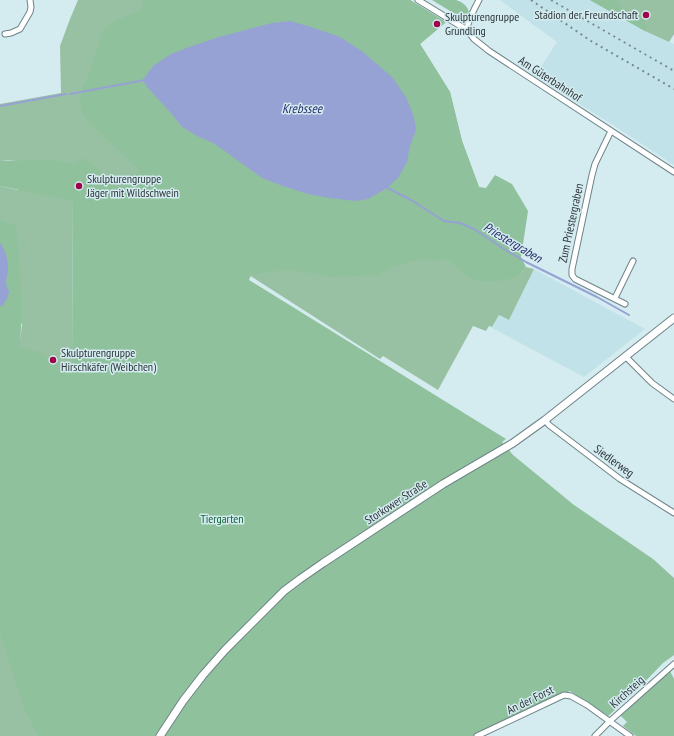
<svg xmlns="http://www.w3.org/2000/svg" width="674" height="736" font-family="'PT Sans Narrow',sans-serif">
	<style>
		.built { fill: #c1e2e8 }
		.green { fill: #98c1a3 }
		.forest { fill: #8ec19c; fill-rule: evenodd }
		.water { fill: #96a2d4 }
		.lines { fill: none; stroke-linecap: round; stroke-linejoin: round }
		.stream { stroke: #96a2d4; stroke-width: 2 }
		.minor-casing { stroke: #6f8489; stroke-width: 7 }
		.secondary-casing { stroke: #6f8489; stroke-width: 9 }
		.minor { stroke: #fff; stroke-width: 5 }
		.secondary { stroke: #fff; stroke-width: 7 }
		.rail { stroke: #7a898d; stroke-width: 2; stroke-dasharray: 2 4; stroke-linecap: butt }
		.poi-dot { fill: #9e034a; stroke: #d4ebf0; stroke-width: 1.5 }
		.labels { text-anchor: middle; stroke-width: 3; stroke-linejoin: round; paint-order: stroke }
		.poi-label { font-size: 12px; fill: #2d3639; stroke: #d4ebf0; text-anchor: start }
		.street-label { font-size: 12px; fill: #2d3639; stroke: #d4ebf0 }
		.park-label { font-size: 12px; fill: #0f6135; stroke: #d4ebf0 }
		.water-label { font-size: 13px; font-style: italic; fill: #272f6b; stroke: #d4ebf0 }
	</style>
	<rect width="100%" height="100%" fill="#d4ebf0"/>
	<path class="built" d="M 500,0 L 590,0 L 645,31 L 674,44 L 674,165 L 613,125 L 535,76 L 557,42 Z
		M 534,269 L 645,329 L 584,377 L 492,328 L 499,315 L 509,320 Z"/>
	<path class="green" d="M 78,0 L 410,0 L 446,22 L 420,44 L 450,92 L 462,141 L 479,187 L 519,276 L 526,267 L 534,269 L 509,320 L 499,315 L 492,327 L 489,326 L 486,331 L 473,326 L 438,390 L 383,356 L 380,359 L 91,174 L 73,200 L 72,361 L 71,363 L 239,736 L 0,736 L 0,523 L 22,324 L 0,305 L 0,186 L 18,190 L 18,161 L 0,160 L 0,104 L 61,93 L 60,46 L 70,19 Z
		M 590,0 L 674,0 L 674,34 L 669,42 L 645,31 Z"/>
	<path class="forest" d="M 143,0 L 410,0 L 446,22 L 420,44 L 450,92 L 462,141 L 479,187 L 486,188 L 495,175 L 512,184 L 528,211 L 521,257 L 526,267 L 519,276 L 500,281 L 479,281 L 465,275 L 454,264 L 446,258 L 436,261 L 423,258 L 394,266 L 378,275 L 330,277 L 289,269 L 251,275 L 249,280 L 506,439 L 502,442 L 513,455 L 574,505 L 653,559 L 674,578 L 674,655 L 663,663 L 636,691 L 608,716 L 570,691 L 532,708 L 507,722 L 473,736 L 38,736 L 25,710 L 0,633 L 0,220 L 16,226 C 20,266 23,306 20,347 L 37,351 L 66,367 L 72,361 L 73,201 L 0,186 L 0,160 L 9,161 L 51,160 L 75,164 L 85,158 L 117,187 L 134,181 L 139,170 L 93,126 L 82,113 L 80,102 L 82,89 L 89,75 L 101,35 L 110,23 L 137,12 L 142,9 ZM 290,21 L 340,37 L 363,52 L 393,78 L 410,146 L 407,162 L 387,188 L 368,199 L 355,201 L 308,194 L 280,185 L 262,178 L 215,144 L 199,137 L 182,127 L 170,112 L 256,28 L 272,23 Z
		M 432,0 C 439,0 450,0 456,0 C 463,2 469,7 469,14 L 455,14 Z
		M 590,0 L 616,0 L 621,7 L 643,20 L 646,26 L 645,31 Z
		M 670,671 L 674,679 L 674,736 L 636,736 L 623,726 L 627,722 L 620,715 L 652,686 Z"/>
	<path class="water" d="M 290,21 L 311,27 L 340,37 L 363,52 L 393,78 L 407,99 L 414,117 L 416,130 L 410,146 L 407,162 L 398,178 L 387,188 L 368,199 L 355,201 L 329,198 L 308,194 L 280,185 L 262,178 L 215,144 L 199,137 L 182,127 L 170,112 L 147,87 L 143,80 L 153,66 L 171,54 L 189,47 L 219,37 L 272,23 Z
		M 0,243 C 6,251 8,260 8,270 C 7,280 4,282 9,291 C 8,299 5,301 2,307 L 0,305 Z"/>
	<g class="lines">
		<path class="stream" d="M 70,94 L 145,80
			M 0,106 L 66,94
			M 386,187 L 411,200 L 444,221 L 460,223 L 474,229 L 504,249 L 526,262 L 597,297 L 629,315"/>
		<g class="minor-casing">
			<path id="minor" d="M 418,0 L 467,30 L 474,39 L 489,51 L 674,172
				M 467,30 C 468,19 474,10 479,0
				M 5,34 L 11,33 L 20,29 L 30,12 L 31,7 L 30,0
				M 611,131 L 595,164 L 592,175 L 572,269 L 572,275 L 575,279 L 625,304
				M 615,298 L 633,261
				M 626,357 L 652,383 L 674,399
				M 545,420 L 549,425 L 620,479 L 674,513
				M 477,736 L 564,695 L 571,696 L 587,705 L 630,736
				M 595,736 L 610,721 L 674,664"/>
		</g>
		<g class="secondary-casing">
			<path id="secondary" d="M 160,736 L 183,701 L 203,675 L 225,650 L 284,591 L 300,579 L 323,563 L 443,484 L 513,443 L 545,420 L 674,318"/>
		</g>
		<use href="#minor" class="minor"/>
		<use href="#secondary" class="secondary"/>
		<path class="rail" d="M 531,0 L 591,41 L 674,89
			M 551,0 L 674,71"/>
	</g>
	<g class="poi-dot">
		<circle cx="646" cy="15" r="4"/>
		<circle cx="437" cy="24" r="4"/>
		<circle cx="79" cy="186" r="4"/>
		<circle cx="53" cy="360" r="4"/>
	</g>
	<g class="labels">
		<g class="poi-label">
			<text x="638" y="19" text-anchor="end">Stadion der Freundschaft</text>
			<text x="445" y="21">Skulpturengruppe<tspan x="445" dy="14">Grundling</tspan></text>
			<text x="87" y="183">Skulpturengruppe<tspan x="87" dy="14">Jäger mit Wildschwein</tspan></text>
			<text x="61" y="357">Skulpturengruppe<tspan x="61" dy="14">Hirschkäfer (Weibchen)</tspan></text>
		</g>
		<g class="street-label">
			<text transform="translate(550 79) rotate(33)" y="4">Am Güterbahnhof</text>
			<text transform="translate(571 223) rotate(-78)" y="4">Zum Priestergraben</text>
			<text transform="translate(614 461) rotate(36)" y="4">Siedlerweg</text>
			<text transform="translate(396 502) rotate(-33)" y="4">Storkower Straße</text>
			<text transform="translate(627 692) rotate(-42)" y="4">Kirchsteig</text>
			<text transform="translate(530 700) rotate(-26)" y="4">An der Forst</text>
		</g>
		<g class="park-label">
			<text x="222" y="523">Tiergarten</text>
		</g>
		<g class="water-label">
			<text x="302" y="113">Krebssee</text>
			<text transform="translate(513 242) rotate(31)" y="5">Priestergraben</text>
		</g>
	</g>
</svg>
